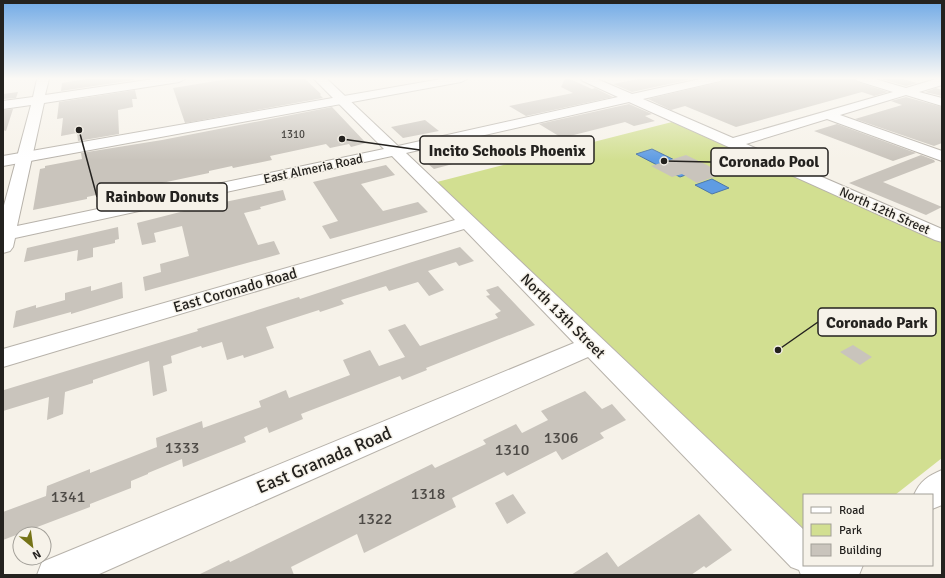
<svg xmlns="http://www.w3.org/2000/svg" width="945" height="578" font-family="Signika,sans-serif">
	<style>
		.green { fill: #d2df91 }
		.water { fill: #5f9ce3; stroke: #4d77a8 }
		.building { fill: #c9c4bc }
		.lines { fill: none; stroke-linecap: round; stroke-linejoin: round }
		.minor-casing { stroke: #b7b2aa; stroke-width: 2 }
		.major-casing { stroke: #b7b2aa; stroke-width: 2 }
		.minor { fill: #fff; fill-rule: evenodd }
		.major { fill: #fff; fill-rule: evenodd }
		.labels { text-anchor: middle; stroke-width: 3; stroke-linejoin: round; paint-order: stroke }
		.far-number-label { font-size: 11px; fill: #4d4a46 }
		.far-street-label { font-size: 13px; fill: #24221f; stroke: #f6f2e9 }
		.street-label { font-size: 15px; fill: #24221f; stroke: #f6f2e9 }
		.near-number-label { font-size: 16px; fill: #4d4a46 }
		.near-street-label { font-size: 18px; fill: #24221f; stroke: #f6f2e9 }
		.leader { fill: none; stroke: #24221f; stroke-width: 1.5 }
		.callout-dot { fill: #24221f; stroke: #f6f2e9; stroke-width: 1.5 }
		.callout { fill: #f6f2e9; stroke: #24221f; stroke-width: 1.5 }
		.callout-label { font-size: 16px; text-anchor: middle; font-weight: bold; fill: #24221f }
	</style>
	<rect width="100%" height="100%" fill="#f6f2e9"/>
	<path class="green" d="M 672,122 L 942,243 L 942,458 L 895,495 L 804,495 L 804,529 L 437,182 Z"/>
	<path class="water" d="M 652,149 L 697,171 L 680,177 L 636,154 Z
		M 712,179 L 729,188 L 712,194 L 695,185 Z"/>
	<path class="building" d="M 86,79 L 133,79 L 134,80 L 61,91 L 62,83 Z
		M 228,79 L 305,79 L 321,94 L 320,95 L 323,98 L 185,123 L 173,88 Z
		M 565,79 L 570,79 L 592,89 L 595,88 L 613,97 L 526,116 L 509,106 L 573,93 L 561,87 Z
		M 638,79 L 692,79 L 632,92 L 613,84 Z
		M 723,79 L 855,79 L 858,82 L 888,92 L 874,96 L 862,92 L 736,127 L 685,106 L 671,110 L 648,99 L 720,82 Z
		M 881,79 L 903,79 L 917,83 L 906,86 Z
		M 936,88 L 942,90 L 942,96 L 925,92 Z
		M 135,90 L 137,99 L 132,99 L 133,107 L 118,110 L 119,134 L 78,141 L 77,133 L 61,136 L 63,118 L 57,119 L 59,102 Z
		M 18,92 L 16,98 L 3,99 L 3,94 Z
		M 906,97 L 942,107 L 942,143 L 934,146 L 855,119 L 902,105 L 891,101 Z
		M 629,104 L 652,114 L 645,116 L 655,121 L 634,126 L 625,122 L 562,138 L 539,124 Z
		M 332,107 L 366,143 L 351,147 L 349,144 L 330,148 L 326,144 L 270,156 L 272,160 L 233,168 L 232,166 L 209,171 L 209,173 L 110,194 L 110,192 L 87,197 L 87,199 L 33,210 L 40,169 L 45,168 L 45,166 L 82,159 L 81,153 L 162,140 Z
		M 13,109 L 6,131 L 3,130 L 3,110 Z
		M 425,120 L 439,131 L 403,138 L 391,127 Z
		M 837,124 L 916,153 L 893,161 L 814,131 Z
		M 456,143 L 475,158 L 434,169 L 422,159 L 449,153 L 442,146 Z
		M 686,155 L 707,165 L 722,174 L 697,183 L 682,174 L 672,177 L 651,166 Z
		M 921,155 L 934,160 L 935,162 L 883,182 L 942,207 L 926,215 L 849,183 Z
		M 386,165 L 395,175 L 361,184 L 383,211 L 418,202 L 428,212 L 330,239 L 322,226 L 338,221 L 313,182 Z
		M 283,190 L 286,200 L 260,207 L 261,209 L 244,213 L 258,245 L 274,241 L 280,254 L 145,291 L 143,277 L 161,272 L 160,264 L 189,256 L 182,226 L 154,233 L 156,242 L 142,245 L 137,223 L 196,208 Z
		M 118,227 L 119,239 L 115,240 L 115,243 L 93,248 L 93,257 L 77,261 L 78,250 L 24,262 L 27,248 Z
		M 460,247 L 474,261 L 459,266 L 456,262 L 428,271 L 444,290 L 429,296 L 418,282 L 389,291 L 386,286 L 341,300 L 344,304 L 320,312 L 319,310 L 266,327 L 274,348 L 244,358 L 243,355 L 227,360 L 222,342 L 202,348 L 201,346 L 171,356 L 172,363 L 163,366 L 167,391 L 153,396 L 149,361 L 93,380 L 93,383 L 65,392 L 63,414 L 47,420 L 49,397 L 3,411 L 4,390 L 198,331 L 197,329 L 299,297 L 300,299 L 409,263 Z
		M 122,282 L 123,298 L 71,314 L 71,312 L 13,328 L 16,311 L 36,305 L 36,308 L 65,300 L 65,293 L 91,286 L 91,291 Z
		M 498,286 L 535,325 L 426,368 L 427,370 L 402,380 L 400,376 L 301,414 L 303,419 L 269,433 L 267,427 L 244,437 L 246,442 L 183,467 L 182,459 L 148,473 L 148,474 L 131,481 L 131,488 L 90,504 L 90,507 L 3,540 L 3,512 L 46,496 L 47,486 L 90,469 L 90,473 L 157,447 L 156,438 L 202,421 L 203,428 L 261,407 L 259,401 L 286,390 L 289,398 L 350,375 L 343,360 L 370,350 L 379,366 L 405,357 L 388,330 L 405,324 L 420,346 L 498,318 L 495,314 L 501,311 L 486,296 L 490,295 L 486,290 Z
		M 853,345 L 872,357 L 860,365 L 840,352 Z
		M 585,391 L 602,409 L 612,404 L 626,420 L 600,433 L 604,438 L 562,460 L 556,451 L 507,476 L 504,472 L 452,498 L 456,507 L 364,553 L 357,534 L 291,567 L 294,575 L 198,575 L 229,560 L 230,562 L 432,464 L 435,468 L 486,444 L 483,440 L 516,424 L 522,433 L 548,420 L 541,411 Z
		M 513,494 L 526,513 L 507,524 L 495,503 Z
		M 699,514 L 732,550 L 706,568 L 704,566 L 691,575 L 571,575 L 607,552 L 618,567 Z"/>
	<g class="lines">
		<g class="minor-casing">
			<path id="minor" d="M 37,79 L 49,79 L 45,95 L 154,79 L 185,79 L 179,82 L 44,103 L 17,226 L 384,149 L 314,79 L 327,79 L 398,146 L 618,97 L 583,81 L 581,79 L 597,79 L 632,94 L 700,79 L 722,79 L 720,81 L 643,99 L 733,138 L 893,92 L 858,81 L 856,79 L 875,79 L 906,88 L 936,79 L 942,79 L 942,85 L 919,92 L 942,98 L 942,106 L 906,95 L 840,115 L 942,151 L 942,161 L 827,119 L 746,144 L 942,229 L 942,242 L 935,240 L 629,102 L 406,153 L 804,530 L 804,565 L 863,565 L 859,575 L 801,575 L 799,570 L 791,567 L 588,357 L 97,575 L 37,575 L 42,562 L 574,343 L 464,229 L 3,367 L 3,349 L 455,220 L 392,156 L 15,238 L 13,247 L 10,251 L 3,253 L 3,209 L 31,105 L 3,109 L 3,101 L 33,97 Z
				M 942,470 L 942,505 L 932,509 L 932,495 L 914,495 C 920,481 928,476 942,470 Z"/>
		</g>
		<g class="major-casing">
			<path id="major" d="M 441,79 L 467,79 L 461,82 L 3,166 L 3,156 Z"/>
		</g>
		<use href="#minor" class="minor"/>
		<use href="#major" class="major"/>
	</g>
	<linearGradient id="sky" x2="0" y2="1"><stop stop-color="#71aae6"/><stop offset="0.49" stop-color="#fbf9f5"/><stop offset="1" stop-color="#fbf9f5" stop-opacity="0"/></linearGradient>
	<rect width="945" height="160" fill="url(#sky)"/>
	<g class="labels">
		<g class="far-number-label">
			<text x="293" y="138">1310</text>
		</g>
		<g class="far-street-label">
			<text transform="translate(313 168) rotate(-12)" y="5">East Almeria Road</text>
			<text transform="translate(885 210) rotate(24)" y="5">North 12th Street</text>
		</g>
		<g class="street-label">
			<text transform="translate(235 290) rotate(-16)" y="5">East Coronado Road</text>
			<text transform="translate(563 316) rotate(45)" y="5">North 13th Street</text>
		</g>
		<g class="near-number-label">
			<text x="561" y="443">1306</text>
			<text x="182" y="453">1333</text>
			<text x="512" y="455">1310</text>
			<text x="428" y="499">1318</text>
			<text x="68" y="502">1341</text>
			<text x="375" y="524">1322</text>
		</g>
		<g class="near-street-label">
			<text transform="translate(324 460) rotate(-23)" y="6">East Granada Road</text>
		</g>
	</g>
	<path class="leader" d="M342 139L420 150M664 161L711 162M79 130L97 197M778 350L818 322"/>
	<g class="callout-dot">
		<circle cx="342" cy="139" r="4"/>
		<circle cx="664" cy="161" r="4"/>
		<circle cx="79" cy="130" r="4"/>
		<circle cx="778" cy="350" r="4"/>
	</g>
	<g class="callout">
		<rect x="420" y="136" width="174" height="28" rx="4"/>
		<rect x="711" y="148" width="117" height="28" rx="4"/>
		<rect x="97" y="183" width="130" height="28" rx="4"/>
		<rect x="818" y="308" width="118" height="28" rx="4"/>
	</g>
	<g class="callout-label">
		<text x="507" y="156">Incito Schools Phoenix</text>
		<text x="769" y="167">Coronado Pool</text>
		<text x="162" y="202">Rainbow Donuts</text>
		<text x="877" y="328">Coronado Park</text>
	</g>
	<rect width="945" height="578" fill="none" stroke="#24221f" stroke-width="8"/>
	<rect x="803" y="494" width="130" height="72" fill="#f6f2e9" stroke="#a29f98"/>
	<rect x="811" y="507" width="20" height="6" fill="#ffffff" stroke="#a29f98"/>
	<text x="839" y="514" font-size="12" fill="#24221f">Road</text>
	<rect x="811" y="524" width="20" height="12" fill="#d2df91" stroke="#a29f98"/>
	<text x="839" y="534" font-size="12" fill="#24221f">Park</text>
	<rect x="811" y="544" width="20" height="12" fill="#c9c4bc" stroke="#a29f98"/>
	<text x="839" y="554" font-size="12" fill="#24221f">Building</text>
	<g transform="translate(32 546) rotate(151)"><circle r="19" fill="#f6f2e9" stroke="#a29f98"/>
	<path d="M0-3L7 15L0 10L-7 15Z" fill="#757317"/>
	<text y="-6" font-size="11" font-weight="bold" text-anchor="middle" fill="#24221f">N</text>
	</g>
</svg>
